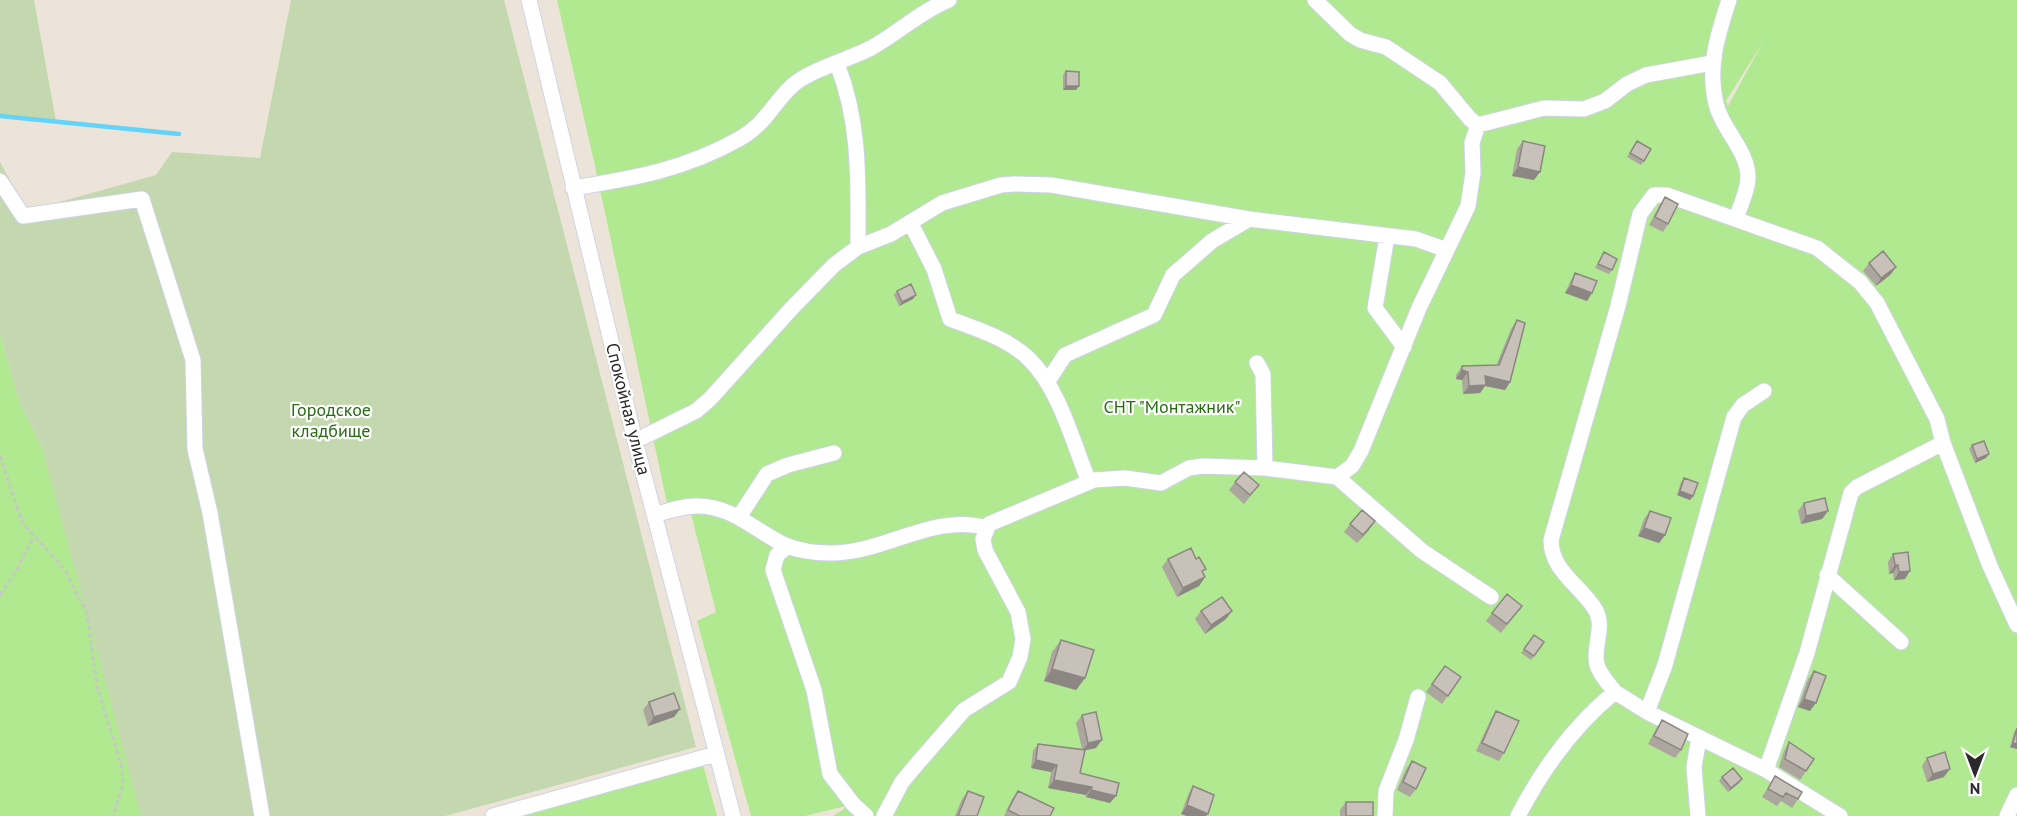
<svg xmlns="http://www.w3.org/2000/svg" width="2017" height="816" font-family="'PT Sans',sans-serif">
	<style>
		.green { fill: #b0e990; fill-rule: evenodd }
		.cemetery { fill: #c3d8af }
		.lines { fill: none; stroke-linecap: round; stroke-linejoin: round }
		.stream { stroke: #62d3f9; stroke-width: 4.5 }
		.minor-casing { stroke: #ced3e4; stroke-width: 17 }
		.path { stroke: #c7c7c7; stroke-width: 3; stroke-dasharray: 4.5 3; stroke-linecap: butt }
		.minor { stroke: #fff; stroke-width: 15 }
		.wall { fill: #aca69f }
		.shaded-wall { fill: #8c8782 }
		.building { fill: #c8c1b9; stroke: #8c8782; stroke-width: 1.5 }
		.labels { text-anchor: middle; stroke-width: 4.5; stroke-linejoin: round; paint-order: stroke }
		.park-label { font-size: 18px; fill: #276c13; stroke: #fff }
		.street-label { font-size: 18px; fill: #292929; stroke: #fff }
	</style>
	<rect width="100%" height="100%" fill="#ede4d9"/>
	<path class="green" d="M 557,0 L 2017,0 L 2017,816 L 833,816 L 850,805 L 805,816 L 751,816 L 697,621 L 716,612 L 688,502 L 667,503 L 595,166 ZM 1763,42 L 1728,106 L 1726,101 Z
		M 0,334 L 19,401 L 145,659 L 174,816 L 0,816 Z
		M 703,765 L 717,816 L 514,816 Z"/>
	<path class="cemetery" d="M 0,0 L 34,0 L 56,121 L 0,116 Z
		M 291,0 L 504,0 L 696,747 L 445,816 L 141,816 L 42,448 L 19,401 L 0,334 L 0,162 L 24,206 L 31,210 L 156,175 L 172,152 L 260,158 Z"/>
	<g class="lines">
		<path class="stream" d="M 0,116 L 179,134"/>
		<g class="minor-casing">
			<path id="minor" d="M 529,0 L 635,441 L 733,816
				M 1315,0 L 1350,34 L 1360,40 L 1386,47 L 1440,83 L 1470,119 L 1478,125 L 1544,108 L 1584,109 L 1605,101 L 1627,84 L 1646,75 L 1712,63
				M 1729,0 C 1718,34 1707,67 1716,104 C 1722,130 1749,151 1748,179 C 1747,193 1740,206 1736,219
				M 0,181 L 23,216 L 142,199 L 193,360 L 195,449 L 210,513 L 262,816
				M 573,188 C 634,178 684,170 739,139 C 766,124 773,103 793,85 C 810,70 850,59 871,48 C 898,33 921,11 949,0
				M 910,222 L 934,269 L 950,319 C 976,329 1007,338 1028,358 C 1059,387 1073,443 1089,482
				M 1387,236 L 1375,308 L 1404,347
				M 858,247 L 891,234 L 942,203 L 1001,185 L 1014,184 L 1051,185 L 1249,219 L 1416,239 L 1447,250
				M 1257,363 L 1263,374 L 1265,468
				M 1048,381 L 1065,355 L 1154,315 L 1173,275 L 1212,241 L 1249,219
				M 635,441 L 696,411 L 710,399 L 791,309 L 834,265 L 858,247 C 858,185 861,123 837,64
				M 1337,477 L 1422,551 L 1491,597
				M 654,515 C 668,511 684,505 699,506 C 734,507 755,531 785,545 C 799,551 816,553 830,553 C 883,554 935,512 987,528
				M 739,517 L 767,474 L 788,465 L 834,453
				M 788,546 L 777,555 L 773,570 L 814,690 L 830,774 L 853,804 L 866,816
				M 1827,575 L 1901,642
				M 1615,692 C 1609,684 1600,675 1597,665 C 1592,647 1606,627 1595,609 C 1580,585 1551,571 1551,540 L 1618,306 L 1640,214 L 1654,195 L 1667,195 L 1817,248 L 1860,282 L 1877,303 L 1937,419 L 1943,443 L 1990,566 L 2017,625
				M 1647,712 L 1665,665 L 1734,417 L 1743,405 L 1764,391
				M 1766,770 L 1807,653 L 1851,493 L 1857,487 L 1943,443
				M 493,816 L 716,754
				M 884,816 L 902,782 L 917,764 L 964,710 L 1009,682 L 1020,657 L 1023,639 L 1018,612 L 985,550 L 983,539 L 989,524 L 1094,480 L 1125,478 L 1161,483 L 1189,468 L 1203,466 L 1265,468 L 1337,477 L 1352,466 L 1361,451 L 1419,308 L 1468,206 L 1473,173 L 1472,143 L 1478,125
				M 1385,816 L 1386,791 L 1406,740 L 1418,697
				M 1518,816 C 1543,768 1573,726 1615,692 L 1647,712 L 1766,770 L 1840,816
				M 1698,816 L 1694,767 L 1699,738
				M 2007,816 L 2017,795"/>
		</g>
		<path class="path" d="M 0,456 L 22,522 L 65,570 L 87,614 L 97,686 L 122,767 L 123,785 L 113,816
			M 0,595 L 16,571 L 33,538"/>
		<use href="#minor" class="minor"/>
	</g>
	<path class="wall" d="M 1066,71 L 1076,90 L 1063,90 L 1063,75 Z
		M 1523,141 L 1534,180 L 1512,176 L 1517,149 Z
		M 1637,141 L 1644,161 L 1641,165 L 1627,157 Z
		M 1665,197 L 1668,224 L 1663,232 L 1649,225 L 1659,206 Z
		M 1604,252 L 1612,270 L 1609,274 L 1595,268 Z
		M 1869,263 L 1896,267 L 1890,275 L 1876,286 L 1863,271 Z
		M 1575,273 L 1592,293 L 1587,301 L 1565,293 L 1570,282 Z
		M 897,291 L 916,295 L 913,299 L 899,306 L 894,295 Z
		M 1517,320 L 1510,382 L 1505,390 L 1485,386 L 1480,393 L 1463,394 L 1462,380 L 1456,379 L 1456,375 L 1462,366 L 1496,366 L 1511,329 Z
		M 1972,445 L 1986,458 L 1975,463 L 1969,449 Z
		M 1684,478 L 1693,496 L 1690,500 L 1677,495 L 1681,482 Z
		M 1235,482 L 1253,493 L 1244,504 L 1229,490 Z
		M 1804,503 L 1828,511 L 1822,519 L 1801,524 L 1798,511 Z
		M 1650,511 L 1665,535 L 1659,543 L 1638,536 L 1644,519 Z
		M 1375,521 L 1357,543 L 1344,532 L 1350,524 Z
		M 1893,554 L 1905,579 L 1894,580 L 1893,573 L 1889,574 L 1888,562 Z
		M 1168,559 L 1203,573 L 1205,577 L 1199,586 L 1177,597 L 1162,567 Z
		M 1522,606 L 1501,633 L 1486,621 L 1492,613 Z
		M 1201,611 L 1226,619 L 1205,634 L 1195,619 Z
		M 1534,635 L 1544,642 L 1531,660 L 1521,653 Z
		M 1061,640 L 1085,678 L 1076,690 L 1044,681 L 1052,652 Z
		M 1445,666 L 1461,677 L 1442,704 L 1426,692 Z
		M 1814,671 L 1810,711 L 1798,707 L 1808,679 Z
		M 649,702 L 680,709 L 674,717 L 648,726 L 643,710 Z
		M 1496,711 L 1504,753 L 1499,761 L 1476,751 L 1491,719 Z
		M 1082,715 L 1096,748 L 1085,750 L 1080,773 L 1110,803 L 1086,797 L 1086,795 L 1048,788 L 1051,772 L 1031,768 L 1033,751 L 1038,744 L 1082,749 L 1076,723 Z
		M 1662,720 L 1681,750 L 1675,758 L 1648,744 L 1656,729 Z
		M 2017,728 L 2017,749 L 2010,747 L 2014,732 Z
		M 1789,742 L 1814,759 L 1800,780 L 1779,767 L 1784,751 Z
		M 1927,758 L 1944,777 L 1927,782 L 1922,766 Z
		M 1412,761 L 1416,789 L 1410,797 L 1397,790 L 1406,769 Z
		M 1775,776 L 1798,799 L 1792,808 L 1781,801 L 1777,806 L 1762,797 Z
		M 1722,777 L 1742,779 L 1739,783 L 1728,792 L 1719,781 Z
		M 1193,786 L 1208,814 L 1206,816 L 1187,816 L 1181,814 L 1188,795 Z
		M 968,791 L 977,816 L 955,816 L 962,799 Z
		M 1018,791 L 1050,816 L 1004,816 L 1012,799 Z
		M 1346,802 L 1373,816 L 1340,816 L 1340,810 Z"/>
	<path class="shaded-wall" d="M 1066,86 L 1079,86 L 1076,90 L 1063,90 Z
		M 1518,167 L 1540,172 L 1534,180 L 1512,176 Z
		M 1896,267 L 1890,275 L 1876,286 L 1881,278 Z
		M 1571,285 L 1592,293 L 1587,301 L 1565,293 Z
		M 916,295 L 913,299 L 899,306 L 902,302 Z
		M 1462,370 L 1468,372 L 1462,380 L 1456,379 Z
		M 1485,376 L 1510,382 L 1505,390 L 1485,386 L 1480,393 L 1463,394 L 1469,386 Z
		M 1989,454 L 1986,458 L 1975,463 L 1977,459 Z
		M 1680,491 L 1693,496 L 1690,500 L 1677,495 Z
		M 1828,511 L 1822,519 L 1801,524 L 1806,516 Z
		M 1375,521 L 1369,530 L 1357,543 L 1363,535 Z
		M 1644,528 L 1665,535 L 1659,543 L 1638,536 Z
		M 1895,565 L 1898,565 L 1893,573 L 1889,574 Z
		M 1910,571 L 1905,579 L 1894,580 L 1899,572 Z
		M 1205,577 L 1199,586 L 1177,597 L 1183,588 Z
		M 1232,611 L 1226,619 L 1205,634 L 1211,625 Z
		M 1052,669 L 1085,678 L 1076,690 L 1044,681 Z
		M 1804,699 L 1816,703 L 1810,711 L 1798,707 Z
		M 680,709 L 674,717 L 648,726 L 654,717 Z
		M 1102,740 L 1096,748 L 1082,751 L 1088,743 Z
		M 2013,743 L 2017,744 L 2017,749 L 2010,747 Z
		M 1036,760 L 1057,765 L 1051,772 L 1031,768 Z
		M 1950,769 L 1944,777 L 1927,782 L 1933,774 Z
		M 1742,779 L 1739,783 L 1728,792 L 1731,788 Z
		M 1054,780 L 1092,787 L 1086,795 L 1048,788 Z
		M 1091,790 L 1116,796 L 1110,803 L 1086,797 Z
		M 1187,805 L 1208,814 L 1206,816 L 1187,816 L 1181,814 Z"/>
	<path class="building" d="M 1066,71 L 1079,72 L 1079,86 L 1066,86 Z
		M 1523,141 L 1545,146 L 1540,172 L 1518,167 Z
		M 1637,141 L 1651,149 L 1644,161 L 1630,153 Z
		M 1665,197 L 1678,204 L 1668,224 L 1655,217 Z
		M 1883,251 L 1896,267 L 1881,278 L 1869,263 Z
		M 1604,252 L 1617,259 L 1612,270 L 1598,264 Z
		M 1575,273 L 1597,281 L 1592,293 L 1571,285 Z
		M 911,284 L 916,295 L 902,302 L 897,291 Z
		M 1517,320 L 1525,323 L 1510,382 L 1485,376 L 1486,385 L 1469,386 L 1468,372 L 1462,370 L 1462,366 L 1499,365 Z
		M 1984,441 L 1989,454 L 1977,459 L 1972,445 Z
		M 1244,472 L 1259,485 L 1250,495 L 1235,482 Z
		M 1684,478 L 1698,483 L 1693,496 L 1680,491 Z
		M 1825,498 L 1828,511 L 1806,516 L 1804,503 Z
		M 1362,510 L 1375,521 L 1363,535 L 1350,524 Z
		M 1650,511 L 1671,518 L 1665,535 L 1644,528 Z
		M 1191,548 L 1196,559 L 1199,557 L 1206,569 L 1202,571 L 1205,577 L 1183,588 L 1168,559 Z
		M 1908,552 L 1910,571 L 1899,572 L 1898,565 L 1895,565 L 1893,554 Z
		M 1507,594 L 1522,606 L 1507,624 L 1492,613 Z
		M 1222,597 L 1232,611 L 1211,625 L 1201,611 Z
		M 1534,635 L 1544,642 L 1534,656 L 1524,649 Z
		M 1061,640 L 1094,650 L 1085,678 L 1052,669 Z
		M 1445,666 L 1461,677 L 1448,696 L 1432,684 Z
		M 1814,671 L 1826,676 L 1816,703 L 1804,699 Z
		M 674,693 L 680,709 L 654,717 L 649,702 Z
		M 1496,711 L 1519,721 L 1504,753 L 1482,743 Z
		M 1096,712 L 1102,740 L 1088,743 L 1082,715 Z
		M 1662,720 L 1688,734 L 1681,750 L 1654,736 Z
		M 2017,728 L 2017,744 L 2013,743 Z
		M 1789,742 L 1814,759 L 1806,771 L 1785,759 Z
		M 1038,744 L 1085,750 L 1080,773 L 1119,783 L 1116,796 L 1091,790 L 1092,787 L 1054,780 L 1057,765 L 1036,760 Z
		M 1945,752 L 1950,769 L 1933,774 L 1927,758 Z
		M 1412,761 L 1426,768 L 1416,789 L 1403,782 Z
		M 1733,768 L 1742,779 L 1731,788 L 1722,777 Z
		M 1775,776 L 1802,792 L 1798,799 L 1786,793 L 1783,797 L 1768,789 Z
		M 1193,786 L 1214,795 L 1208,814 L 1187,805 Z
		M 968,791 L 984,797 L 977,816 L 958,816 Z
		M 1018,791 L 1054,808 L 1050,816 L 1020,816 L 1008,810 Z
		M 1346,802 L 1373,802 L 1373,816 L 1346,816 Z"/>
	<g class="labels">
		<g class="park-label">
			<text x="1172" y="413">СНТ "Монтажник"</text>
			<text x="331" y="416">Городское<tspan x="331" dy="21">кладбище</tspan></text>
		</g>
		<g class="street-label">
			<text transform="translate(628 409) rotate(76)" y="6">Спокойная улица</text>
		</g>
	</g>
	<g transform="translate(1975 774) rotate(180)" stroke="#ffffff" stroke-width="4.5" paint-order="stroke">
	<path d="M0-4.5L10 22L0 15L-10 22Z" fill="#292929"/>
	<text y="-9" font-size="16" font-weight="bold" text-anchor="middle" fill="#292929">N</text>
	</g>
</svg>
